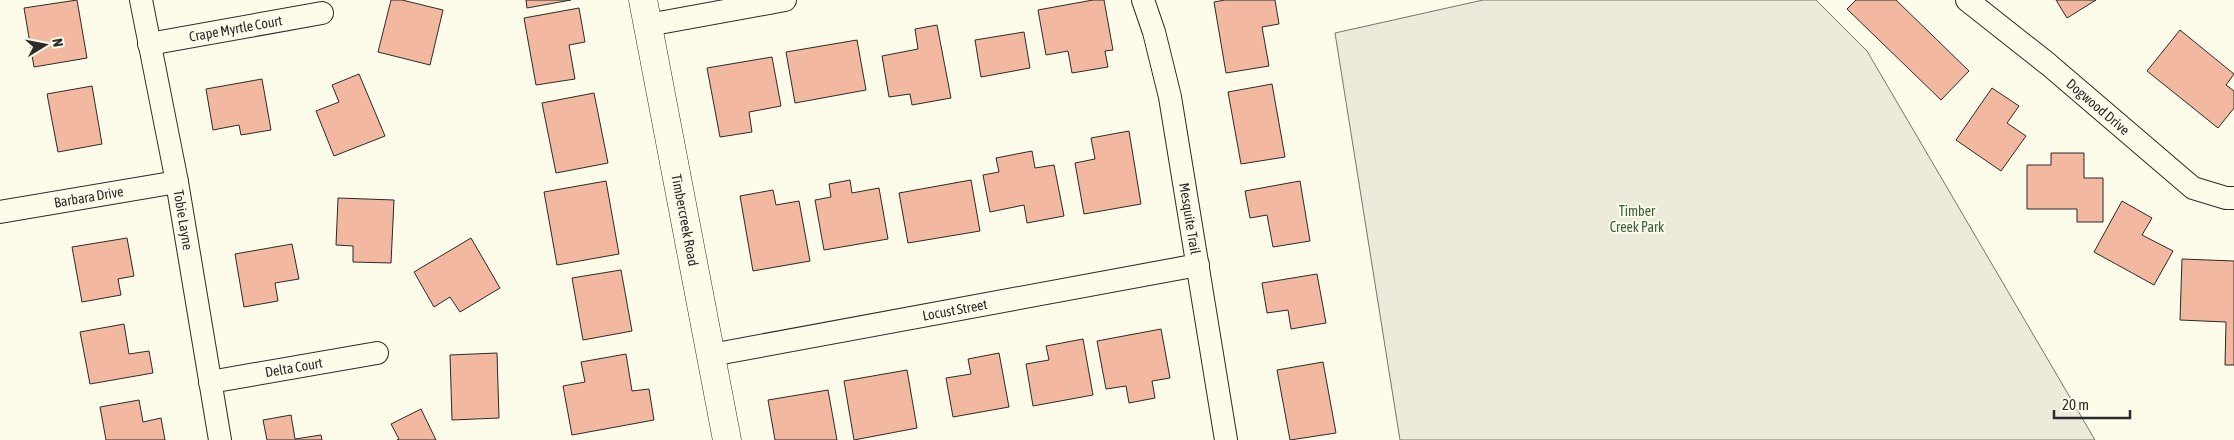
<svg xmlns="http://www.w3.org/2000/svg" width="2234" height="440" font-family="'Asap Condensed',sans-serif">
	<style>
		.green { fill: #ecebdb; stroke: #74746e }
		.building { fill: #f2b8a0; stroke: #2b2b2b }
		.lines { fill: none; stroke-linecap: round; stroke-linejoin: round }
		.minor-casing { stroke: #2b2b2b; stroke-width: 24 }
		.tertiary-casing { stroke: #2b2b2b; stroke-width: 29 }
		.minor { stroke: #fdfbea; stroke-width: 22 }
		.tertiary { stroke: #fdfbea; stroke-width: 28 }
		.labels { text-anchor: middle; stroke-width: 4; stroke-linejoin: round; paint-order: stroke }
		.street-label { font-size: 14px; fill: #2b2b2b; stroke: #fdfbea }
		.park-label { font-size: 14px; fill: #34623c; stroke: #fdfbea }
	</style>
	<rect width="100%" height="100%" fill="#fdfbea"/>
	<path class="green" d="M 1483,0 L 1816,0 L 1867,51 L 2095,440 L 1400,440 L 1335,33 Z"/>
	<path class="building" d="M 77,0 L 87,58 L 34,67 L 24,8 Z
		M 391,0 L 402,0 L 443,10 L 430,65 L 378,52 Z
		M 526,0 L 571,0 L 527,8 Z
		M 1093,0 L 1104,0 L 1113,50 L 1105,51 L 1108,67 L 1072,73 L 1068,51 L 1046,55 L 1038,10 Z
		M 1225,0 L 1275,0 L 1279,24 L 1262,27 L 1269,66 L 1226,73 L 1214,2 Z
		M 1856,0 L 1896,0 L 1969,71 L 1941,100 L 1847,9 Z
		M 2056,0 L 2096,0 L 2067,18 Z
		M 579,8 L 585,42 L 569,45 L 575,79 L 536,85 L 524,18 Z
		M 937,25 L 951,98 L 912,105 L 910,94 L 889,97 L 882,56 L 918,49 L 915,29 Z
		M 2180,30 L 2234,74 L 2226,85 L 2234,91 L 2234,108 L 2218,128 L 2147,71 Z
		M 1024,32 L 1030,68 L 981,77 L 975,40 Z
		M 857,40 L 866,90 L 795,103 L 786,52 Z
		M 772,57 L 781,106 L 749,112 L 752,132 L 720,137 L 707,68 Z
		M 359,74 L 385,136 L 334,156 L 316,111 L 339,102 L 332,85 Z
		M 262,79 L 271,130 L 241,135 L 239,125 L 213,130 L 206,89 Z
		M 1272,84 L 1285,157 L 1241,164 L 1228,92 Z
		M 92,86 L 102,144 L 58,152 L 47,94 Z
		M 1992,88 L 2019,106 L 2007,123 L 2026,136 L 2001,171 L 1956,140 Z
		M 594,93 L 608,163 L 556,173 L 542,103 Z
		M 1129,131 L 1141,204 L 1084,214 L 1075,163 L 1095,159 L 1091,138 Z
		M 1032,151 L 1035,168 L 1054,165 L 1064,216 L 1027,223 L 1024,205 L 990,212 L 983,175 L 999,172 L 996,158 Z
		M 2051,153 L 2084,153 L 2084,178 L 2103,178 L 2103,222 L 2077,222 L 2077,209 L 2027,209 L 2027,165 L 2051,165 Z
		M 850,180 L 852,193 L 879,188 L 888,239 L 824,250 L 815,200 L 831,197 L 829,184 Z
		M 971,180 L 980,231 L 908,243 L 899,193 Z
		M 606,181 L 619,254 L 557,265 L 544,192 Z
		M 1300,181 L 1310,241 L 1273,247 L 1267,215 L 1250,218 L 1245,191 Z
		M 773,190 L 776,205 L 799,201 L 810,261 L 753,271 L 740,196 Z
		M 338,198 L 394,200 L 391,263 L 353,262 L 353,246 L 336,245 Z
		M 2122,201 L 2152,218 L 2142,235 L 2173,251 L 2154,285 L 2094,252 Z
		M 127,238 L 134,276 L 118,279 L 121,295 L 82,302 L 72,247 Z
		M 471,238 L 500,288 L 460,312 L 450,297 L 434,307 L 414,272 Z
		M 292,244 L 299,279 L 275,283 L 278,301 L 244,307 L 235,254 Z
		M 2182,259 L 2234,261 L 2234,365 L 2225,365 L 2226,322 L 2180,320 Z
		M 621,270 L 632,331 L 583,340 L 572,278 Z
		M 1317,274 L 1326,323 L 1291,329 L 1288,310 L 1267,313 L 1262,283 Z
		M 124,324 L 129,354 L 149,351 L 153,373 L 90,384 L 80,332 Z
		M 1161,329 L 1170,378 L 1152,381 L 1155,398 L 1129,403 L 1126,386 L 1106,389 L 1097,341 Z
		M 1083,339 L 1093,395 L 1033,406 L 1026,364 L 1049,360 L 1046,346 Z
		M 497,353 L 499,418 L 452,420 L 450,355 Z
		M 999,353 L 1009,407 L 953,417 L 946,378 L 971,374 L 968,359 Z
		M 626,354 L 632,391 L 649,389 L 654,420 L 572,435 L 563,386 L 585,382 L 581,362 Z
		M 1323,362 L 1336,433 L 1290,440 L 1277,370 Z
		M 907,370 L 917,428 L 854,440 L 844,381 Z
		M 828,390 L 837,440 L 775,440 L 768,400 Z
		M 139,400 L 143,422 L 161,418 L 165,440 L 106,440 L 100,407 Z
		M 421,409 L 436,440 L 397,440 L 399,439 L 391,424 Z
		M 291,415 L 295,439 L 321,435 L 322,440 L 267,440 L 263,420 Z"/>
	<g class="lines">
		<g class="minor-casing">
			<g id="minor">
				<path id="s1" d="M 141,0 L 177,182 L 220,440"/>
				<path id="s2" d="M 1143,0 L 1154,32 L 1170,97 L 1226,440"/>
				<path id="s3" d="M 1967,0 L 2048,64 L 2193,188 L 2226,198 L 2234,198"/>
				<path d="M 648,25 L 785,0"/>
				<path id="s4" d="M 149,44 L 322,13"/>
				<path id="s5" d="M 0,212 L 177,182"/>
				<path id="s6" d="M 711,355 L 1198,265"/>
				<path id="s7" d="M 210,382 L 377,353"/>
			</g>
		</g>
		<g class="tertiary-casing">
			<g id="tertiary">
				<path id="s8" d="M 643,0 L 727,440"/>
			</g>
		</g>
		<use href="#minor" class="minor"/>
		<use href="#tertiary" class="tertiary"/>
	</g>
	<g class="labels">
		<g class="street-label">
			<text dy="5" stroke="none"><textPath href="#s4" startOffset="88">Crape Myrtle Court</textPath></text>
			<text dy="5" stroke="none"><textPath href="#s3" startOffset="169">Dogwood Drive</textPath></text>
			<text dy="5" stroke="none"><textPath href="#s5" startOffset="90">Barbara Drive</textPath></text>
			<text dy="5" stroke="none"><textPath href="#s2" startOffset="224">Mesquite Trail</textPath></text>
			<text dy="5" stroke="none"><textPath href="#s1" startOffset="224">Tobie Layne</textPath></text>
			<text dy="5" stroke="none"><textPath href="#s8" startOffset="224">Timbercreek Road</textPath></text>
			<text dy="5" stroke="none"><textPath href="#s6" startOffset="248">Locust Street</textPath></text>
			<text dy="5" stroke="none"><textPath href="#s7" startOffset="85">Delta Court</textPath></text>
		</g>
		<g class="park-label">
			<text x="1637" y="216">Timber<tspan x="1637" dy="16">Creek Park</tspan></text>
		</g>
	</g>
	<g transform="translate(45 45) rotate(80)" stroke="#fdfbea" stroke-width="4" paint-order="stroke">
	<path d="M0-4L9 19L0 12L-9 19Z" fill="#2b2b2b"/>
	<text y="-8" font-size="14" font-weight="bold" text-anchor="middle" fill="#2b2b2b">N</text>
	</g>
	<path d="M2054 410v8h76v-8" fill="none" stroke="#2b2b2b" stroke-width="2.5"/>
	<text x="2062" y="410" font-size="15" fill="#2b2b2b" stroke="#fdfbea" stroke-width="4" paint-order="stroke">20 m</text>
</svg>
